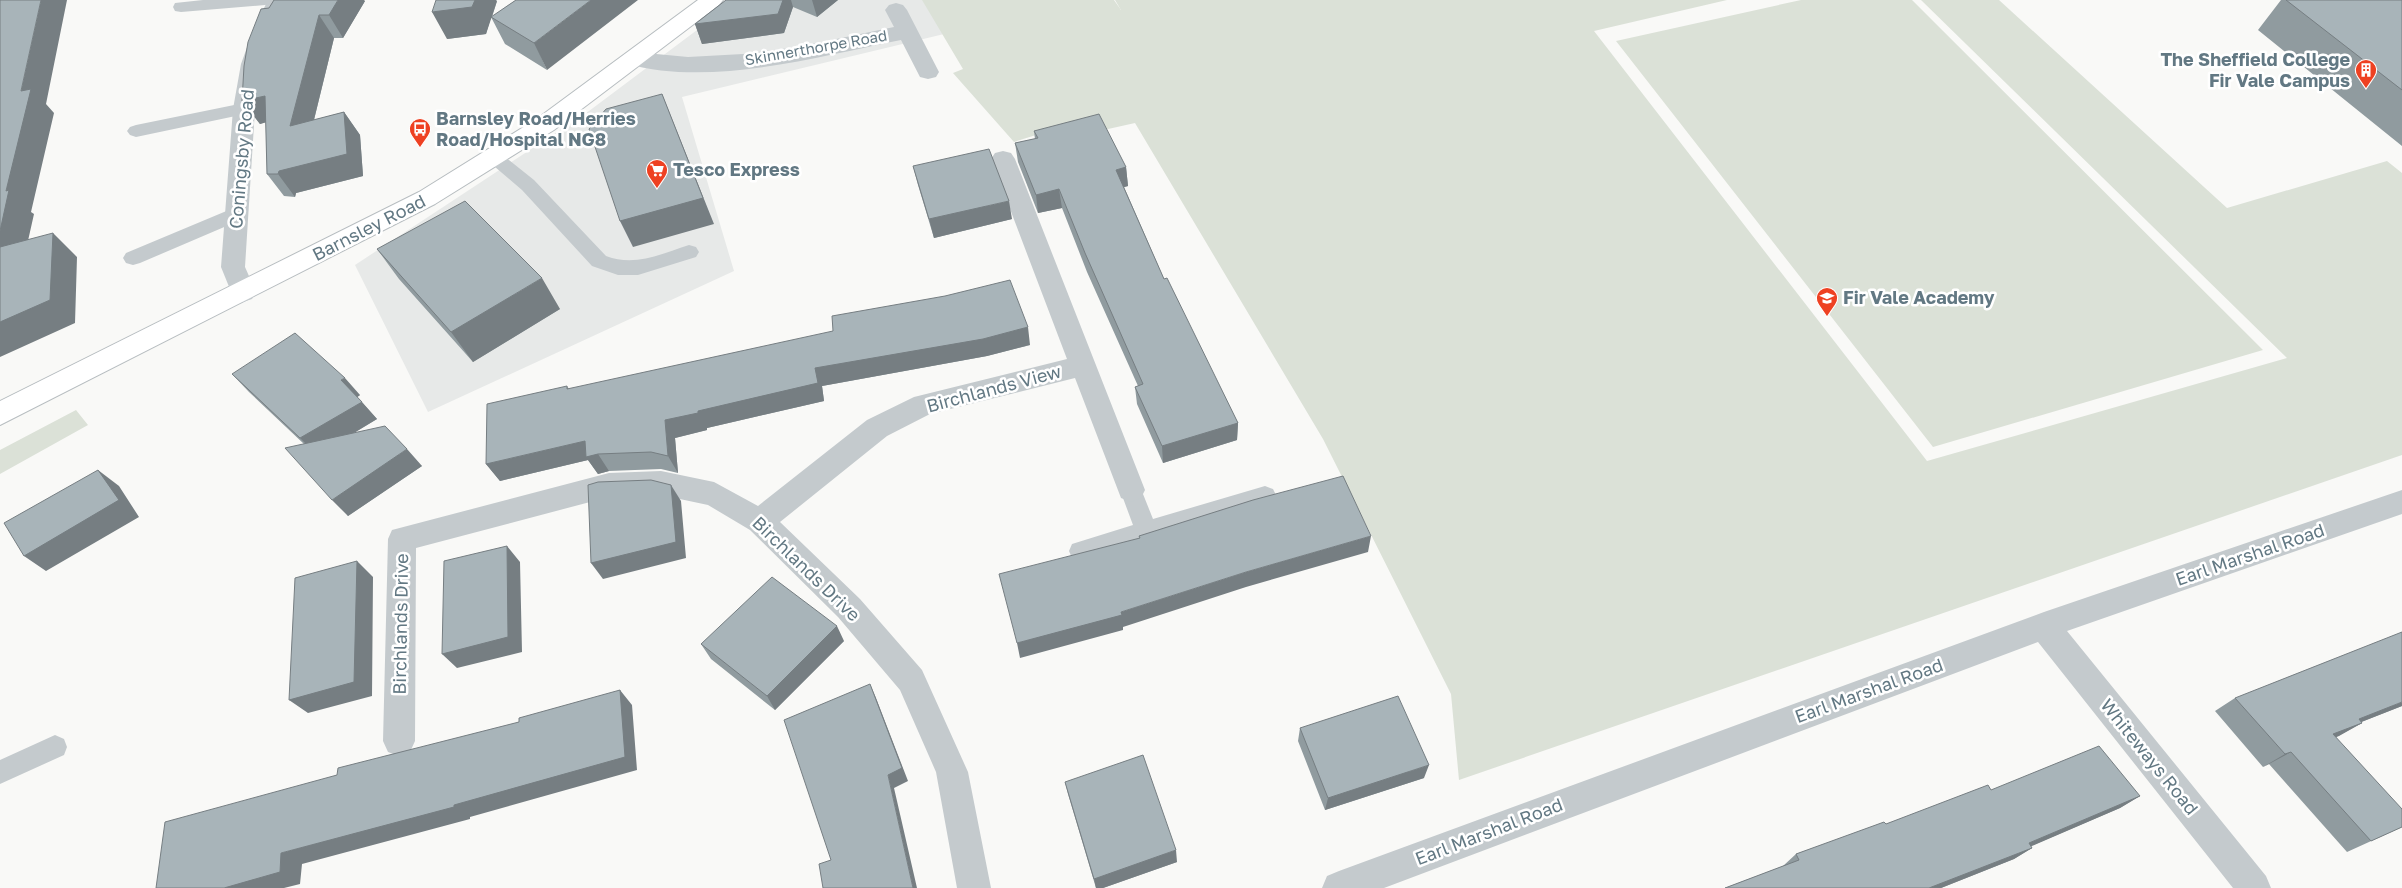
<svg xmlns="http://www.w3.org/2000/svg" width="2402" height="888" font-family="'Golos Text',sans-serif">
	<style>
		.built { fill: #e7e9e8 }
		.green { fill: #dbe1d7 }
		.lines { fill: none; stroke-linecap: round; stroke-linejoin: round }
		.primary-casing { stroke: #b7bdc0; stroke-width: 2 }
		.service { fill: #c4cacd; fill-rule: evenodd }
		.minor { fill: #c4cacd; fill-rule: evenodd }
		.primary { fill: #fff; fill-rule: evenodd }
		.wall { fill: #909b9f }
		.shaded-wall { fill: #767e82 }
		.building { fill: #a8b4b9; stroke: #767e82 }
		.labels { text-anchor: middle; stroke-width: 5; stroke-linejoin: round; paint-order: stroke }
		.far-street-label { font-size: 15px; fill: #627883; stroke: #fff }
		.poi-label { font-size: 18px; font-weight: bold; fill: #627883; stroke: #fff; text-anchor: start }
		.street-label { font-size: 18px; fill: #627883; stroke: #fff }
	</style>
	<rect width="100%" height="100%" fill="#f9f9f7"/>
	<path class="built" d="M 737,0 L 1086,0 L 682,97 L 734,271 L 428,412 L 355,265 L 589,111 Z"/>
	<path class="green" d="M 922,0 L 1114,0 L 1121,10 L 1115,0 L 1727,0 L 1594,31 L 1927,461 L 2287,358 L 1921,0 L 1999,0 L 2227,208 L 2387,161 L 2402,173 L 2402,455 L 1459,780 L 1451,694 L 1323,439 L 1135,123 L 1041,144 L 1036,135 L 1014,142 L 953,73 L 963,69 Z
		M 1801,0 L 1912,0 L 2263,350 L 1933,447 L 1616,41 Z
		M 76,410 L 88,425 L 0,474 L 0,450 Z"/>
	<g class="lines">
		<g class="primary-casing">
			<path id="primary" d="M 698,0 L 723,0 L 719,5 L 554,130 L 435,204 L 0,425 L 0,401 L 419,192 L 538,118 Z"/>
		</g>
		<path class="service" d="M 203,0 L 273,0 L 271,4 L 265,5 L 181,12 L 175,11 L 173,7 L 175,3 Z
			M 244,103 L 250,105 L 253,109 L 250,113 L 136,137 L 130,135 L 127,131 L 130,127 L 136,125 Z
			M 494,151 L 500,153 L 534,180 L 606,256 C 635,267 661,254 689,245 L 696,247 L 699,252 L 696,257 L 638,275 L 618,275 L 592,266 L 522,190 L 488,161 L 485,157 L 488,153 Z
			M 236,207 L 243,209 L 245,214 L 243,219 L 140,263 L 133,265 L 126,263 L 123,258 L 126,253 Z
			M 1131,481 L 1139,484 L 1153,519 L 1265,486 L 1273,489 L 1276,495 L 1273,501 L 1265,504 L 1080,561 L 1072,558 L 1069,551 L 1072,544 L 1133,525 L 1120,490 L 1123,484 Z
			M 55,735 L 64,739 L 67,747 L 64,755 L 0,784 L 0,760 Z"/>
		<path class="minor" d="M 268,0 L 290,0 L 276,28 L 263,64 L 255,109 L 245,267 L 256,292 L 252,299 L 243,302 L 234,299 L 221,267 L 233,109 L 241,64 L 254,28 Z
			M 896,3 L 903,5 L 907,10 L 939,72 L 936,77 L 928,79 L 920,77 L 901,40 C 816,57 712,87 627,64 L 624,59 L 627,54 L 635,52 L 688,57 L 743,54 L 798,47 L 894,27 L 885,10 L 889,5 Z
			M 1003,151 L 1011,153 L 1015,159 L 1145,490 L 1141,498 L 1131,502 L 1121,498 L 1075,378 L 930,414 L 887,436 L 780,522 L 860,599 L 922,670 L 968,772 L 991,888 L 957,888 L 936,772 L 900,690 L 838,617 L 750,530 L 708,505 L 661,495 L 609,497 L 416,548 L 415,741 L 410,752 L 399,756 L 388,752 L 383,741 L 388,539 L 392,530 L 609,473 L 661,471 L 714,482 L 758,506 L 867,420 L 914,397 L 1067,359 L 991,159 L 995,153 Z
			M 2402,490 L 2402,514 L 2067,631 L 2266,876 L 2271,888 L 2233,888 L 2038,642 L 1384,888 L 1322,888 L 1327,876 L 1339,871 L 2044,612 Z"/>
		<use href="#primary" class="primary"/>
	</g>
	<path class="wall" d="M 516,0 L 547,70 L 505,44 L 491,17 L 486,34 L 447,39 L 497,1 L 492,17 Z
		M 726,0 L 838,0 L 817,17 L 793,7 L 784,33 L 702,44 L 695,24 Z
		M 2281,0 L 2402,0 L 2402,146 L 2258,30 Z
		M 365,1 L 343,38 L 334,38 L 314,120 L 344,112 L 360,135 L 363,176 L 296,193 L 295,197 L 284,196 L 267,174 L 266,122 L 260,124 L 242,101 L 261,9 Z
		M 1034,131 L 1126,167 L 1128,186 L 1124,187 L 1164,279 L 1238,423 L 1237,440 L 1163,463 L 1137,404 L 1135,387 L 1138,386 L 1087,272 L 1062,208 L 1038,213 L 1018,162 L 1015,143 L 1035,139 Z
		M 913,166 L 1012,219 L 934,238 L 918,185 Z
		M 377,249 L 560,309 L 473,362 L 399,279 Z
		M 1030,345 L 987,356 L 822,386 L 824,401 L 707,428 L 707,430 L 675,438 L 678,473 L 661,469 L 609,471 L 598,474 L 588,460 L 500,481 L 486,464 L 567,386 L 569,389 Z
		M 232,374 L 360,395 L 357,397 L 377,419 L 354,433 L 422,466 L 348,516 L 304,444 L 249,392 Z
		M 844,641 L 775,710 L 711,659 L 701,644 Z
		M 2235,698 L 2402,706 L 2361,722 L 2362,723 L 2336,737 L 2402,827 L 2347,852 L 2269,764 L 2263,767 L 2215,711 Z
		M 1300,728 L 1424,778 L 1325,810 L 1298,741 Z
		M 1065,782 L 1177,862 L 1103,888 L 1096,888 L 1068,794 Z
		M 1991,790 L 2140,796 L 2120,808 L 2031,846 L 2032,848 L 2014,859 L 1941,888 L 1725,888 L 1783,866 L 1796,854 L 1886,824 Z"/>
	<path class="shaded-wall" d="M 41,0 L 67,0 L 46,104 L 54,113 L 31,212 L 34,214 L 21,272 L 0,252 L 0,231 L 21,91 Z
		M 338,0 L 364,0 L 365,1 L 343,38 L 329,15 Z
		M 475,0 L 496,0 L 497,1 L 486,34 L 447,39 L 432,12 Z
		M 591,0 L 638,0 L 547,70 L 534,43 Z
		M 783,0 L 791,0 L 793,7 L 784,33 L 702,44 L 695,24 Z
		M 812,0 L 838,0 L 817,17 Z
		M 319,15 L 334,38 L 307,148 L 290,126 Z
		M 662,94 L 714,224 L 633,247 L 620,221 Z
		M 265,96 L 281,118 L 260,124 L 242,101 Z
		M 344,112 L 360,135 L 363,176 L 296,193 L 295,197 L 278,174 L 279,171 Z
		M 1126,167 L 1128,186 L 1117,189 L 1116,170 Z
		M 1059,189 L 1062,208 L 1038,213 L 1036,195 Z
		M 1009,201 L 1012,219 L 934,238 L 929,219 Z
		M 53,233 L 77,257 L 75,323 L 0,357 L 0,322 Z
		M 542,278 L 560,309 L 473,362 L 451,332 Z
		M 1028,327 L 1030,345 L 987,356 L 822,386 L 824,401 L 707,428 L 707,430 L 675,438 L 678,473 L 668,456 L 665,420 L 698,411 L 815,368 Z
		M 345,378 L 360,395 L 356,398 L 341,380 Z
		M 362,402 L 377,419 L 317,455 L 300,438 Z
		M 1238,423 L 1237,440 L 1163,463 L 1162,446 Z
		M 585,441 L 598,454 L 609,471 L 598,474 L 588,460 L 500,481 L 486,464 Z
		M 407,449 L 422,466 L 348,516 L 332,500 Z
		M 98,470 L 119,486 L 139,517 L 46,571 L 24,556 Z
		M 671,485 L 681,501 L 686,558 L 603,579 L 591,563 Z
		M 1371,536 L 1368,552 L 1246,587 L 1123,627 L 1123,630 L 1020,658 L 1017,643 L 1121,612 L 1246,572 Z
		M 507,546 L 520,562 L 522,652 L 457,668 L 442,654 Z
		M 357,561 L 373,577 L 372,696 L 308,713 L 289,700 Z
		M 837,626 L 844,641 L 775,710 L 767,696 Z
		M 870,684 L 876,698 L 908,781 L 894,788 L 917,888 L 913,888 L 888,775 Z
		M 620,690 L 632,705 L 637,770 L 470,817 L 470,819 L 302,864 L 300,884 L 284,888 L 224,888 L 281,853 L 454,805 Z
		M 2402,702 L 2402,706 L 2336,732 L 2359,719 Z
		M 2362,723 L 2339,736 L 2311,747 L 2333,734 Z
		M 2291,752 L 2269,764 L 2263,767 L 2285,754 Z
		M 1429,765 L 1424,778 L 1325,810 L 1328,798 Z
		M 2140,796 L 2120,808 L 2011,855 L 2029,843 Z
		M 2032,848 L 2014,859 L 1941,888 L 1929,888 Z
		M 1176,850 L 1177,862 L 1103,888 L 1096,888 L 1094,879 Z"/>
	<path class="building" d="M 0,0 L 41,0 L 21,91 L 31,89 L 6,191 L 9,190 L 0,231 Z
		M 274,0 L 338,0 L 329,15 L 319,15 L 290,126 L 344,112 L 347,154 L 279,171 L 278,174 L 267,174 L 265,96 L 242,101 L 244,66 L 248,42 L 261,9 L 269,8 Z
		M 436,0 L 475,0 L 472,7 L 432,12 Z
		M 516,0 L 591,0 L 534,43 L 491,17 Z
		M 726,0 L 783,0 L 778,14 L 695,24 Z
		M 2286,0 L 2402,0 L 2402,90 Z
		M 662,94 L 703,198 L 620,221 L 589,129 L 606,109 Z
		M 1099,114 L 1126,167 L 1116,170 L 1164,279 L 1167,278 L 1238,423 L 1162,446 L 1135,387 L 1143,384 L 1085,253 L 1059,189 L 1036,195 L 1015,143 L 1038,138 L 1034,131 Z
		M 989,149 L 1009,201 L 929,219 L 913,166 Z
		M 465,201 L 542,278 L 451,332 L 377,249 Z
		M 53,233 L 50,300 L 0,322 L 0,247 Z
		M 1010,280 L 1028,327 L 983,339 L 815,368 L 818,383 L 698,411 L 698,413 L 665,420 L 668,456 L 651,452 L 598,454 L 586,457 L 585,441 L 486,464 L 487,404 L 567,386 L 567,389 L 833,331 L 832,316 L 945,296 Z
		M 295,333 L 345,378 L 341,380 L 362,402 L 300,438 L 232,374 Z
		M 385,426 L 407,449 L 332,500 L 285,448 Z
		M 98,470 L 119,500 L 24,556 L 4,523 Z
		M 1343,476 L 1371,536 L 1246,572 L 1121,612 L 1122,615 L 1017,643 L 999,574 L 1140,538 L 1139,536 L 1253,500 Z
		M 651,480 L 671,485 L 676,542 L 591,563 L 588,485 L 598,482 Z
		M 507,546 L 508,637 L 442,654 L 444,561 Z
		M 357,561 L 354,682 L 289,700 L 295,578 Z
		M 772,577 L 837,626 L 767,696 L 701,644 Z
		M 2402,632 L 2402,702 L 2359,719 L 2362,723 L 2333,734 L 2402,809 L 2402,827 L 2371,841 L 2291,752 L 2285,754 L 2235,698 Z
		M 870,684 L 902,768 L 888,775 L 913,888 L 823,888 L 819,864 L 831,860 L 784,720 Z
		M 620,690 L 625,757 L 454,805 L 454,807 L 281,853 L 280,872 L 224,888 L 156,888 L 165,822 L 337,775 L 338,768 L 519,722 L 519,718 Z
		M 1398,696 L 1429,765 L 1328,798 L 1300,728 Z
		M 2099,746 L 2140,796 L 2029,843 L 2032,848 L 1929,888 L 1725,888 L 1799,860 L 1796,854 L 1884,822 L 1886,824 L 1988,785 L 1991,790 Z
		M 1143,755 L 1176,850 L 1094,879 L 1065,782 Z"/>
	<defs>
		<g id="building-pin" transform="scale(1.125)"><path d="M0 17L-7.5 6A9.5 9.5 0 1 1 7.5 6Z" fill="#ee4122" stroke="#fff"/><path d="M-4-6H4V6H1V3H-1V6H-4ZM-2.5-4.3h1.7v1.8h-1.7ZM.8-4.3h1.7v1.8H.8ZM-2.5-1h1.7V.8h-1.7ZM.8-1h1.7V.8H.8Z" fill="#fff"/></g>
		<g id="bus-pin" transform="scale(1.125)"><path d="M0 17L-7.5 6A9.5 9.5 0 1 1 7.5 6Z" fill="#ee4122" stroke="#fff"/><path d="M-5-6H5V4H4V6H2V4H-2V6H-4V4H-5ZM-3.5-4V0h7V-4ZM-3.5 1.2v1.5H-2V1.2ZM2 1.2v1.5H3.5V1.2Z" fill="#fff"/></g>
		<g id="supermarket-pin" transform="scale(1.125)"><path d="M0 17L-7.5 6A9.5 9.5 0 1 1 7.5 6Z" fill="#ee4122" stroke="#fff"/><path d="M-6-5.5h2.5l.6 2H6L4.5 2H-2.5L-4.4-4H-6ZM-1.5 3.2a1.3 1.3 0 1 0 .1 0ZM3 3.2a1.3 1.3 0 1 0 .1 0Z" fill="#fff"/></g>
		<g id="school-pin" transform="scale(1.125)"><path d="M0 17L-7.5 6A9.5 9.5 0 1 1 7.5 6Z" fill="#ee4122" stroke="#fff"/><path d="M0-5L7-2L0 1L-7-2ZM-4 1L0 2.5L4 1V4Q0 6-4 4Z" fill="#fff"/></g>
	</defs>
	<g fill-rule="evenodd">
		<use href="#building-pin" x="2366" y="70"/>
		<use href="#bus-pin" x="420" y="129"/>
		<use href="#supermarket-pin" x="657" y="170"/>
		<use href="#school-pin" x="1827" y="298"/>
	</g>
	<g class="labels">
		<g class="far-street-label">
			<text transform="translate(816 48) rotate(-10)" y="5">Skinnerthorpe Road</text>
		</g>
		<g class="poi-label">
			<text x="2350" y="66" text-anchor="end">The Sheffield College<tspan x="2350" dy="21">Fir Vale Campus</tspan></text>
			<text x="436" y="125">Barnsley Road/Herries<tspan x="436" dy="21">Road/Hospital NG8</tspan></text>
			<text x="673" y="176">Tesco Express</text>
			<text x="1843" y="304">Fir Vale Academy</text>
		</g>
		<g class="street-label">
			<text transform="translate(242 159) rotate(-85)" y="6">Coningsby Road</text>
			<text transform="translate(369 228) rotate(-27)" y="6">Barnsley Road</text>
			<text transform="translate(994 389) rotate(-15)" y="6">Birchlands View</text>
			<text transform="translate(2250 555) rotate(-19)" y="6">Earl Marshal Road</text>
			<text transform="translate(806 569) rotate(44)" y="6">Birchlands Drive</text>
			<text transform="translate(401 624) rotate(-89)" y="6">Birchlands Drive</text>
			<text transform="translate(1869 691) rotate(-20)" y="6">Earl Marshal Road</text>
			<text transform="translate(2149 757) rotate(51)" y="6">Whiteways Road</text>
			<text transform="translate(1489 832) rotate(-21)" y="6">Earl Marshal Road</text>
		</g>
	</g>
</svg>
